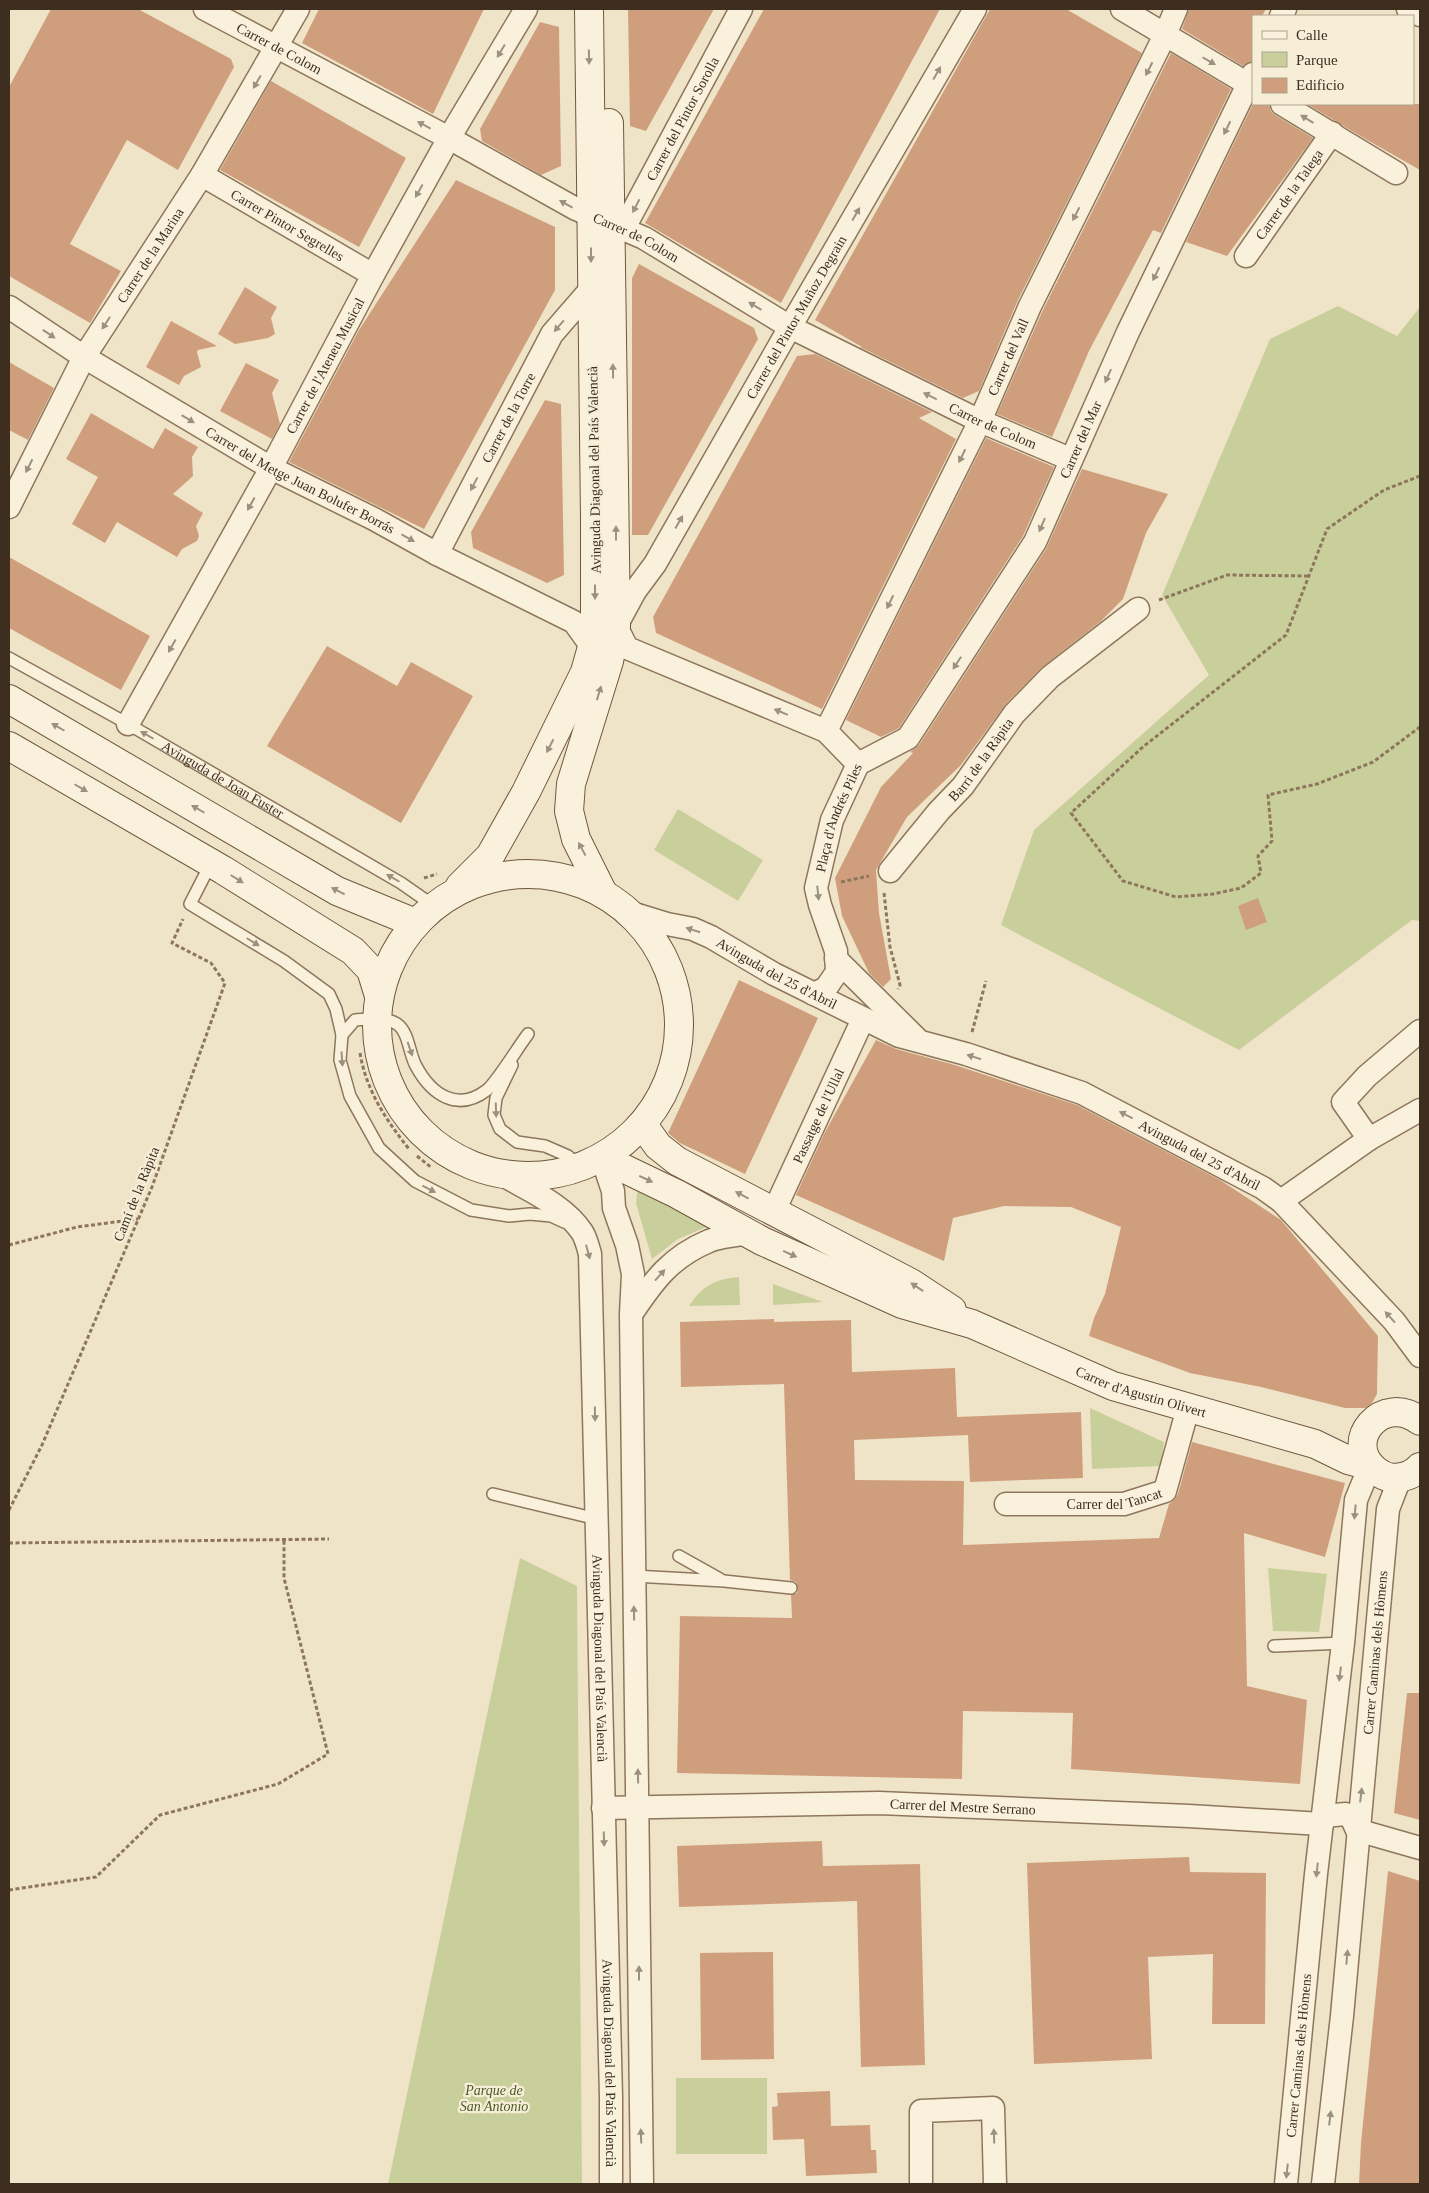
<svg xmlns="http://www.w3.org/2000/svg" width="1429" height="2193" font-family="Georgia,serif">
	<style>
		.green { fill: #c9cf9b }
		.building { fill: #cf9f7d }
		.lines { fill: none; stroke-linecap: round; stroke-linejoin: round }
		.lane-casing { stroke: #8d765c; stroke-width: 14 }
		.street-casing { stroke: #8d765c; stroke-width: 25 }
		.secondary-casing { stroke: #6f573f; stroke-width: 30 }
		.path { stroke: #8d765c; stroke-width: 3; stroke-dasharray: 4 2.5; stroke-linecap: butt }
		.lane { stroke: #faf1dc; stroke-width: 11 }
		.street { stroke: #faf1dc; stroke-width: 22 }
		.secondary { stroke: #faf1dc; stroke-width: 28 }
		.oneway { fill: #9c907e }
		.labels { text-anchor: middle; stroke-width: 4.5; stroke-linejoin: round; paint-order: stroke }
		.street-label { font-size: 14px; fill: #3d2e20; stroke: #f7eed8 }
		.park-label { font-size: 14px; font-style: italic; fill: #4d5a26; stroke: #f7eed8 }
	</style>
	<rect width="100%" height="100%" fill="#f0e4c8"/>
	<path class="green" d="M 1338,306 L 1397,336 L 1420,307 L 1420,921 L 1412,920 L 1239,1050 L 1001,925 L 1034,830 L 1209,675 L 1162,595 L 1270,339 Z
		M 678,809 L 763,860 L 738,901 L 654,850 Z
		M 642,1189 L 711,1225 L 678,1239 L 652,1259 L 636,1203 L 637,1193 Z
		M 739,1277 L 740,1305 L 689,1306 C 702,1286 715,1279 739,1277 Z
		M 773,1284 L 823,1302 L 773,1305 Z
		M 1090,1408 L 1164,1442 L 1161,1466 L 1092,1469 Z
		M 520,1558 L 577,1586 L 582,2184 L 388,2184 Z
		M 1268,1568 L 1327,1574 L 1319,1632 L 1273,1631 Z
		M 676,2078 L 767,2078 L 767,2154 L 676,2154 Z"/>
	<path class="building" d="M 51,9 L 138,9 L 231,59 L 234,67 L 178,170 L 127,140 L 70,244 L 121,271 L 90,323 L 9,276 L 9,87 Z
		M 319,9 L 484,9 L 433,114 L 302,43 Z
		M 628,9 L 714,9 L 646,131 L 630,126 Z
		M 764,9 L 940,9 L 781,303 L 645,223 Z
		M 990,9 L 1066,9 L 1142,53 L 1018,300 L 979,391 L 963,398 L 860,347 L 862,347 L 815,320 Z
		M 1189,9 L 1266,9 L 1262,16 L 1253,16 L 1253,61 L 1243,66 L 1182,29 Z
		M 540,22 L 559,27 L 561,166 L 541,175 L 482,141 L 480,129 Z
		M 1171,53 L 1231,89 L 1161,233 L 1153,230 L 1089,351 L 1052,437 L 997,414 L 1042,312 Z
		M 271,81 L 406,158 L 359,247 L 220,170 Z
		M 1253,104 L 1269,104 L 1271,111 L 1275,115 L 1313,138 L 1227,256 L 1186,242 Z
		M 1307,104 L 1420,104 L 1420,170 L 1362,137 Z
		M 456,180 L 555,227 L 555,290 L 424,529 L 289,462 L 359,330 Z
		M 639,264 L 754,328 L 758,339 L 648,535 L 632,535 L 632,278 Z
		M 245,287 L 277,307 L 271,318 L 275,334 L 268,338 L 235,344 L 218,334 Z
		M 171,321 L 217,346 L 198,350 L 197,352 L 201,367 L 184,376 L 179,385 L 146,367 Z
		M 815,354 L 932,412 L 919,418 L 956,439 L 822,709 L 656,633 L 653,617 L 797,356 Z
		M 9,362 L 54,388 L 28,440 L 9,430 Z
		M 246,363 L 279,380 L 272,393 L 280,424 L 272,439 L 220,411 Z
		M 545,400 L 561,404 L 564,575 L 547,583 L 473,548 L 471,532 Z
		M 91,413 L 153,449 L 165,428 L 198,447 L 192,457 L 193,476 L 173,494 L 203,513 L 196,526 L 199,536 L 197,541 L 182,549 L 177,557 L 117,522 L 105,543 L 72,524 L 98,477 L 66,459 Z
		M 986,438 L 1054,467 L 1023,536 L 899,728 L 881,737 L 846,720 Z
		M 1082,469 L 1168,494 L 1146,533 L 1123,599 L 1100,622 L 1041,668 L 1005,705 L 961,765 L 907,817 L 880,863 L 876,870 L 879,913 L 891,979 L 883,987 L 869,973 L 842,916 L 835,878 L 881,787 L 913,753 L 910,752 L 919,745 L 1046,549 Z
		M 9,557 L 150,636 L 121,690 L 9,628 Z
		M 327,646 L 397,686 L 411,662 L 473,696 L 401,823 L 267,746 Z
		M 1258,898 L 1267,922 L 1246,930 L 1238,906 Z
		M 739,980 L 818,1018 L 745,1174 L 680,1143 L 668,1133 Z
		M 876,1040 L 896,1049 L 955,1065 L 1077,1105 L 1220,1180 L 1281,1220 L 1378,1336 L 1377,1394 L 1372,1403 L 1366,1408 L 1345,1408 L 1261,1387 L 1190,1373 L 1089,1336 L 1094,1318 L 1105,1294 L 1121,1227 L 1071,1207 L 1004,1206 L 953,1218 L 944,1261 L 796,1195 L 825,1132 Z
		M 774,1319 L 774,1322 L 851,1320 L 852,1372 L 955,1368 L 957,1417 L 1081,1412 L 1083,1478 L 970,1482 L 968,1435 L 854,1440 L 855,1480 L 964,1481 L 963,1545 L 1159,1538 L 1169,1504 L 1174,1500 L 1178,1494 L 1192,1442 L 1345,1483 L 1325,1557 L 1244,1533 L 1247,1686 L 1307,1700 L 1300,1784 L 1071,1769 L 1073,1713 L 963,1711 L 962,1779 L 677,1773 L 680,1616 L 792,1618 L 791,1595 L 797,1593 L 798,1588 L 796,1582 L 790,1580 L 784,1384 L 681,1387 L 680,1322 Z
		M 1407,1693 L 1420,1693 L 1420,1820 L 1394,1813 Z
		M 822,1841 L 823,1866 L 920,1864 L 925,2065 L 861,2067 L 857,1901 L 679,1907 L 677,1846 Z
		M 1189,1857 L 1190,1872 L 1266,1873 L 1265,2024 L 1212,2024 L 1213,1954 L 1148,1957 L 1152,2059 L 1034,2064 L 1027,1863 Z
		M 1388,1871 L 1420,1881 L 1420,2184 L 1359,2184 L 1361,2143 Z
		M 773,1952 L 774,2059 L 701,2060 L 700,1953 Z
		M 830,2091 L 831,2126 L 870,2125 L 871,2150 L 876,2150 L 877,2173 L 806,2176 L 804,2139 L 773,2140 L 772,2107 L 778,2106 L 777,2093 Z"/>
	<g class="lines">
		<g class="lane-casing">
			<g id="lane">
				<path id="s1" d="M 9,658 L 128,724 L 401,883 L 434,906"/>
				<path d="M 211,863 L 190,904 L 284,961 L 329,994 L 336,1009 L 342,1035"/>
				<path d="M 528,1034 C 518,1047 497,1082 487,1090 C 457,1113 431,1094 416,1066 C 409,1054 409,1032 397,1024 C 384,1016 369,1019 355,1020 L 342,1035 L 340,1060 L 350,1096 L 379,1148 L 415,1181 L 471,1210 L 509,1216 L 530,1214 L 551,1216 L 564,1222"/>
				<path d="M 512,1065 L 496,1098 L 494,1115 L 500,1129 L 517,1142 L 545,1146 L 568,1156 L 580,1168"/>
				<path d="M 493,1494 L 597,1519"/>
				<path d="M 679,1556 L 720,1579"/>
				<path d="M 634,1576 L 724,1581 L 791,1588"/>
				<path d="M 1274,1646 L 1343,1643"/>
			</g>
		</g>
		<g class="street-casing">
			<g id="street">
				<path id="s2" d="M 205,9 L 449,138 L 576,209 L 644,238 L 790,327 L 980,421 L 1070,459"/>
				<path d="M 1122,9 L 1253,87"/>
				<path d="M 1408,9 L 1420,15"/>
				<path d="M 1281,16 L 1285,9"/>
				<path d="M 1282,104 L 1396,173"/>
				<path id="s3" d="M 202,175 L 373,275"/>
				<path id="s4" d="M 624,228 L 741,9"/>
				<path id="s5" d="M 1246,256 L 1332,133"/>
				<path id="s6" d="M 9,307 L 84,357 L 271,468 L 374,519 L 437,554 L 574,622 L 592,647"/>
				<path id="s7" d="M 9,507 L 84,357 L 202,175 L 298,9"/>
				<path id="s8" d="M 437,554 L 552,334 L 591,289"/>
				<path id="s9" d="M 128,724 L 271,468 L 373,275 L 449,138 L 526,9"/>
				<path id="s10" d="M 826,731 L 980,421 L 1030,306 L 1165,35 L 1176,9"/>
				<path id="s11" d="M 858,764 L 826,731 L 627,648 L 616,626 L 635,591 L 655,564 L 790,327 L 975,9"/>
				<path id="s12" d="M 858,764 L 908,738 L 1035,542 L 1128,332 L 1253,74"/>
				<path id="s13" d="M 890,871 L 939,811 L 963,786 L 1014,714 L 1050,677 L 1138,609"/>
				<path id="s14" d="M 631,913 L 667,924 L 693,929 L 711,937 L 774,974 L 899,1036 L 966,1054 L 1082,1093 L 1263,1188 L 1281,1201 L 1394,1321 L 1420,1356"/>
				<path d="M 836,959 L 916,1038"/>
				<path id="s15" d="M 814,994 L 826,988 L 837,972 L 836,951 L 820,905 L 816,888 L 832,820 L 858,764"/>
				<path d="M 1369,1139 L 1343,1102 L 1367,1076 L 1420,1031"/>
				<path d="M 602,1158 L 613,1191 L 614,1208 L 627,1245 L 633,1274 L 631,1314 L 642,2184"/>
				<path id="s16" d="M 503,1175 C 530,1191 564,1205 582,1232 C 586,1238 588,1247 590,1254 L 611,2097 L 611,2184"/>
				<path d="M 1281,1201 L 1369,1139 L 1420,1110"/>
				<path id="s17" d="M 774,1211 L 863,1019"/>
				<path d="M 632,1313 C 654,1280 671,1257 709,1241 C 720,1236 735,1236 747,1233"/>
				<path id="s18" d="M 1006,1504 L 1124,1504 L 1165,1491 L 1188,1408"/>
				<path id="s19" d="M 603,1808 L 879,1803 L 1189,1816 L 1322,1824"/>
				<path d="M 1323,1816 L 1346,1814 L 1351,1817 L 1357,1830 L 1420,1848"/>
				<path d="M 921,2184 L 921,2111 L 993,2108 L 995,2184"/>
				<path id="s20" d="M 1286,2184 L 1316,1874 L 1343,1643 L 1356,1500 L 1370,1466"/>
				<path id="s21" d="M 1323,2184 L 1342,2016 L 1388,1509 L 1400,1478"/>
			</g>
		</g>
		<g class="secondary-casing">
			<g id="secondary">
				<path d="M 9,699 L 337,891 L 415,923"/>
				<path d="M 9,746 L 223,870 L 353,951 L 371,970 L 379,996"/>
				<circle cx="528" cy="1025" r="151"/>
				<path d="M 460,886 L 490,856 L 526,792 L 585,672 L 592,647 L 595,619 L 595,519 L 589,9"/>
				<path d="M 603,893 L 576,839 L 569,811 L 571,784 L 609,661 L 616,626 L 609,123"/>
				<path d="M 643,1125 L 658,1146 L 677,1161 L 911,1283 L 952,1310"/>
				<path id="s22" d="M 602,1158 L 677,1194 L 762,1241 L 902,1304 L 972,1324 L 1113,1386 L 1315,1444 L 1348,1460 L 1370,1466"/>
				<path d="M 1420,1421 C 1383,1392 1341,1441 1375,1470 C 1380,1474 1386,1477 1392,1478 C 1403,1478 1413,1475 1420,1467"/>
			</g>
		</g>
		<path class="path" d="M 1420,476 L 1384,490 L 1327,529 L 1286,635 L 1144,746 L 1071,813 L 1123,881 L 1176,897 L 1213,894 L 1241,888 L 1261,873 L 1258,856 L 1272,841 L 1268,795 L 1317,784 L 1373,762 L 1420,727
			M 1159,600 L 1227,575 L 1309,576
			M 424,878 L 437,874
			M 841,882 L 869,876
			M 884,893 L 890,947 L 900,985 L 898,989
			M 972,1032 L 986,981
			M 360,1053 C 366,1090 386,1120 409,1149
			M 417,1156 L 432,1168
			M 9,1245 L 77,1227 L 138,1219
			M 9,1510 L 42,1445 L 152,1187 L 225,983 L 211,963 L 172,943 L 183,919
			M 9,1543 L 329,1539
			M 9,1890 L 96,1877 L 160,1815 L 278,1784 L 328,1754 L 284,1578 L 284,1540"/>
		<use href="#lane" class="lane"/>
		<use href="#street" class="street"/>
		<use href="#secondary" class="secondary"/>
	</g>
	<defs><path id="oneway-solid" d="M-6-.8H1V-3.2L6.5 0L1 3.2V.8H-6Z" transform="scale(1.25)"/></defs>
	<g class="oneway">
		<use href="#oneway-solid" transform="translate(501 51) rotate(121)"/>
		<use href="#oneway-solid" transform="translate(589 57) rotate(89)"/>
		<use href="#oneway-solid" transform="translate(1209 61) rotate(30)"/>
		<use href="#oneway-solid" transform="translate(1149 69) rotate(117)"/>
		<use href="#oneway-solid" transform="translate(937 73) rotate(-60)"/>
		<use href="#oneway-solid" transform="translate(257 82) rotate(120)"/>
		<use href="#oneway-solid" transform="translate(1307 119) rotate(-149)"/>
		<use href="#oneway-solid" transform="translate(424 125) rotate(-152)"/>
		<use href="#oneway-solid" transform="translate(1227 128) rotate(116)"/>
		<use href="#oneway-solid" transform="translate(419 191) rotate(119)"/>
		<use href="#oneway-solid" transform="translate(566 204) rotate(-151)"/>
		<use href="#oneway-solid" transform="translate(636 206) rotate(117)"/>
		<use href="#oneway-solid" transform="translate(856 214) rotate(-60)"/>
		<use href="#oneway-solid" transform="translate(1076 214) rotate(117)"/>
		<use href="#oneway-solid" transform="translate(591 255) rotate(90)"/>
		<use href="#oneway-solid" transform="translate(1156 274) rotate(116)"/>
		<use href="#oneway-solid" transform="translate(755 306) rotate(-149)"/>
		<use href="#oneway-solid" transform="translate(106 323) rotate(123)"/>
		<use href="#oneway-solid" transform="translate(559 326) rotate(131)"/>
		<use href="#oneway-solid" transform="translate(49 334) rotate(34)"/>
		<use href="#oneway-solid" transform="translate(613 371) rotate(-91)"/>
		<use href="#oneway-solid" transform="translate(1108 376) rotate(114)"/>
		<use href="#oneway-solid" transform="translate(930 396) rotate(-154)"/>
		<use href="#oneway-solid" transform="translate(188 419) rotate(31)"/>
		<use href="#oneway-solid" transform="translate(962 456) rotate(116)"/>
		<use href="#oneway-solid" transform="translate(29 466) rotate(117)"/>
		<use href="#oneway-solid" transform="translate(474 484) rotate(118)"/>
		<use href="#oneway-solid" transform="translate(251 504) rotate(119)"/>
		<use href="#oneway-solid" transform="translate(679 522) rotate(-60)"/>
		<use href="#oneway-solid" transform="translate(1042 525) rotate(113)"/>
		<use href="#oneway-solid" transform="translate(616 533) rotate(-90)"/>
		<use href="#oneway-solid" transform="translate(408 538) rotate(29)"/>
		<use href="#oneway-solid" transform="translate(595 592) rotate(90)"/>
		<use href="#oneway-solid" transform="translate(890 602) rotate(116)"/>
		<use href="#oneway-solid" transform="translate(172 646) rotate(119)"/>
		<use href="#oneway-solid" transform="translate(957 663) rotate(123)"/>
		<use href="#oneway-solid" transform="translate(599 693) rotate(-73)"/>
		<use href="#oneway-solid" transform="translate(781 712) rotate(-157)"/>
		<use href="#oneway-solid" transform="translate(58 727) rotate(-150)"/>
		<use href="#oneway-solid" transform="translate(147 735) rotate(-150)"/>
		<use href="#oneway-solid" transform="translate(550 746) rotate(117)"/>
		<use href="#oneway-solid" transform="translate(81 788) rotate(30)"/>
		<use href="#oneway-solid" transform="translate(198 809) rotate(-150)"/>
		<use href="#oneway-solid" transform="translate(582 849) rotate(-118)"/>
		<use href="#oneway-solid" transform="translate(393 878) rotate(-150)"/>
		<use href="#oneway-solid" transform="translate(237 879) rotate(32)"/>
		<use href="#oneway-solid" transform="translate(338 891) rotate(-153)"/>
		<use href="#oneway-solid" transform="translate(818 893) rotate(84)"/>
		<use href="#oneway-solid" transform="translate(693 930) rotate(-162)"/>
		<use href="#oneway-solid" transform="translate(253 942) rotate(32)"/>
		<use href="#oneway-solid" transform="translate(410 1049) rotate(71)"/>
		<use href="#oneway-solid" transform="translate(974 1057) rotate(-162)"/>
		<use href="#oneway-solid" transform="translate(342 1059) rotate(86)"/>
		<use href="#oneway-solid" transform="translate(496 1110) rotate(88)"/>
		<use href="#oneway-solid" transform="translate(1126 1115) rotate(-153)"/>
		<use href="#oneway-solid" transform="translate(646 1179) rotate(25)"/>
		<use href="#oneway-solid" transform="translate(429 1189) rotate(27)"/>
		<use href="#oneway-solid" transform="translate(742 1195) rotate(-152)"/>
		<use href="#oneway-solid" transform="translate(588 1252) rotate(75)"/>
		<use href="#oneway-solid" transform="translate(790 1254) rotate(24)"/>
		<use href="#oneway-solid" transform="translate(660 1275) rotate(-48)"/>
		<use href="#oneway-solid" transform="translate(917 1287) rotate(-147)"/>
		<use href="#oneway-solid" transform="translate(1390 1317) rotate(-132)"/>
		<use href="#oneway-solid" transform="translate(595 1414) rotate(89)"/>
		<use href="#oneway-solid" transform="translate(1355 1512) rotate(95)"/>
		<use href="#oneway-solid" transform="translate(634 1613) rotate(-91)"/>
		<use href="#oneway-solid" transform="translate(1340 1674) rotate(97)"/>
		<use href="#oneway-solid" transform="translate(638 1776) rotate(-91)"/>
		<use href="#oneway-solid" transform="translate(1361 1795) rotate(-83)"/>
		<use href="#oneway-solid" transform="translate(604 1839) rotate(88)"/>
		<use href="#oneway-solid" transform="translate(1317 1870) rotate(96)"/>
		<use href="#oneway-solid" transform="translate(1347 1957) rotate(-85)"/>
		<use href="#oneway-solid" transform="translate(639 1973) rotate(-90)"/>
		<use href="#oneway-solid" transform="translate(1330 2118) rotate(-83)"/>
		<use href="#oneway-solid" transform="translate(641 2136) rotate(-92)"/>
		<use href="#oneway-solid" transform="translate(994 2136) rotate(-92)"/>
		<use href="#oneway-solid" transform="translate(1287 2171) rotate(96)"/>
	</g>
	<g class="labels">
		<g class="street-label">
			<text dy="5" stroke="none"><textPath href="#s2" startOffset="84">Carrer de Colom</textPath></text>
			<text dy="5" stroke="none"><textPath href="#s4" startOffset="124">Carrer del Pintor Sorolla</textPath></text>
			<text dy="5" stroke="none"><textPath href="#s5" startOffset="75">Carrer de la Talega</textPath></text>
			<text dy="5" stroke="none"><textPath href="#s3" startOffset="99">Carrer Pintor Segrelles</textPath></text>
			<text dy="5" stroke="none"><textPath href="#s2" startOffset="488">Carrer de Colom</textPath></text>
			<text dy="5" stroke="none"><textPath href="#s7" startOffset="289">Carrer de la Marina</textPath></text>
			<text dy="5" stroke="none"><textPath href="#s11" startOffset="644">Carrer del Pintor Muñoz Degrain</textPath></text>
			<text dy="5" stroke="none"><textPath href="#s10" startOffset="416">Carrer del Vall</textPath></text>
			<text dy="5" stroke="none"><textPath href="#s9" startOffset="409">Carrer de l'Ateneu Musical</textPath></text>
			<text dy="5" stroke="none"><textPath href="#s8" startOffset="154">Carrer de la Torre</textPath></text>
			<text dy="5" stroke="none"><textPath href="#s2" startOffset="892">Carrer de Colom</textPath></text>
			<text dy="5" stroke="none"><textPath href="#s12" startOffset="402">Carrer del Mar</textPath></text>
			<text transform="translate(594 470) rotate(-91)" y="5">Avinguda Diagonal del País Valencià</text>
			<text dy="5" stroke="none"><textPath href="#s6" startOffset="339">Carrer del Metge Juan Bolufer Borrás</textPath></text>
			<text dy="5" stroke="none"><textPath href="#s13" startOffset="144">Barri de la Ràpita</textPath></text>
			<text dy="5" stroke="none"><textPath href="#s1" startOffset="246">Avinguda de Joan Fuster</textPath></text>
			<text dy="5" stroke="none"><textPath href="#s15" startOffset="194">Plaça d'Andrés Piles</textPath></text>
			<text dy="5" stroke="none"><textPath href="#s14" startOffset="159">Avinguda del 25 d'Abril</textPath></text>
			<text dy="5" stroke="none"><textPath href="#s17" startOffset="105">Passatge de l'Ullal</textPath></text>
			<text dy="5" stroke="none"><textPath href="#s14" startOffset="621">Avinguda del 25 d'Abril</textPath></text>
			<text transform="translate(136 1194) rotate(-68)" y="5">Camí de la Ràpita</text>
			<text dy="5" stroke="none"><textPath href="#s22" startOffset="589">Carrer d'Agustin Olivert</textPath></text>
			<text dy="5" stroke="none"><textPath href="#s18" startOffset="109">Carrer del Tancat</textPath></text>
			<text dy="5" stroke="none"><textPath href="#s21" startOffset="534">Carrer Caminas dels Hòmens</textPath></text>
			<text dy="5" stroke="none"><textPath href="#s16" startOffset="526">Avinguda Diagonal del País Valencià</textPath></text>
			<text dy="5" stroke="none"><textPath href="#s19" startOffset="360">Carrer del Mestre Serrano</textPath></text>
			<text dy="5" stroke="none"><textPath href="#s20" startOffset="129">Carrer Caminas dels Hòmens</textPath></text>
			<text dy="5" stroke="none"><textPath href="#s16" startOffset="931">Avinguda Diagonal del País Valencià</textPath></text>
		</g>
		<g class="park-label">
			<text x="494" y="2095">Parque de<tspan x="494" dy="16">San Antonio</tspan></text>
		</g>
	</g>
	<rect width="1429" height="2193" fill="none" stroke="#3d2e20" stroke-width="20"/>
	<rect x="1252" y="15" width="162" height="90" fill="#f7eed8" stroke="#ada18e"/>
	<rect x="1262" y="31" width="25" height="8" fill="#faf1dc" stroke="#ada18e"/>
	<text x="1296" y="40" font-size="15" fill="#3d2e20">Calle</text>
	<rect x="1262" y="52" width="25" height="15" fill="#c9cf9b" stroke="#ada18e"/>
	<text x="1296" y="65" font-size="15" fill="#3d2e20">Parque</text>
	<rect x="1262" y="78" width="25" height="15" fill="#cf9f7d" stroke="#ada18e"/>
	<text x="1296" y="90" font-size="15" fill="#3d2e20">Edificio</text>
</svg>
